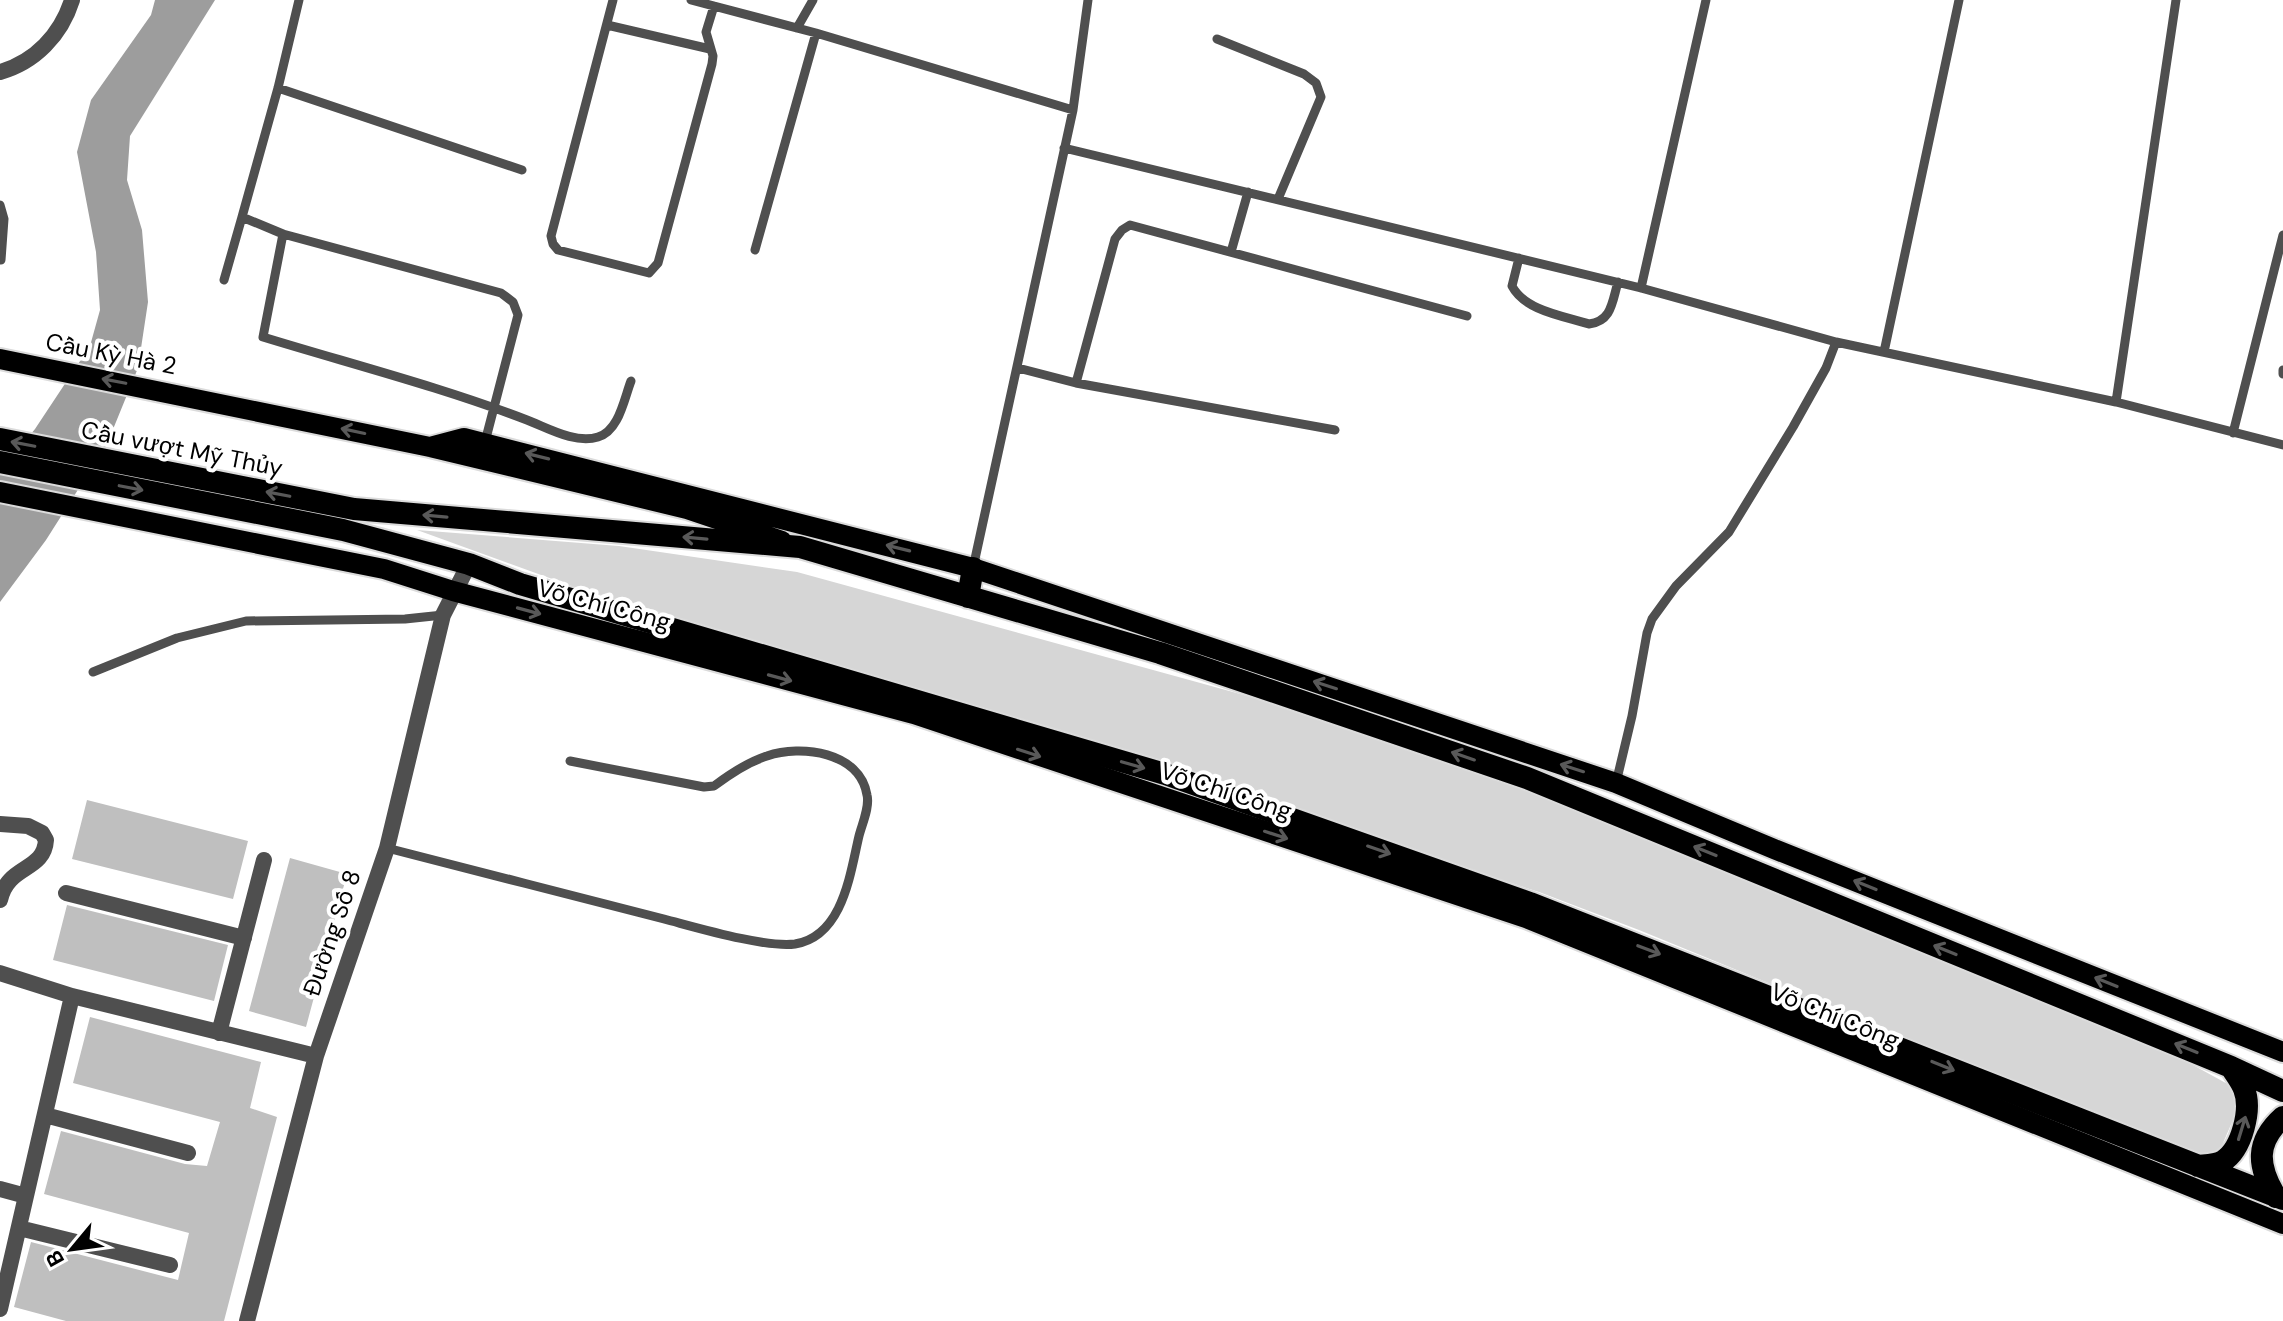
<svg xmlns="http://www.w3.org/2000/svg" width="2283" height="1321" font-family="'DM Sans',sans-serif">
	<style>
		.green { fill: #d6d6d6 }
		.water { fill: #9d9d9d }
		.building { fill: #bfbfbf }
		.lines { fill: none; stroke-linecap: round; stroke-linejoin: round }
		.primary-casing { stroke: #dbdbdb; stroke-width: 24 }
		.trunk-casing { stroke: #dbdbdb; stroke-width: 26 }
		.service { stroke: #4f4f4f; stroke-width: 9 }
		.minor { stroke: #4f4f4f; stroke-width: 16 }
		.primary { stroke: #000; stroke-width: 20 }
		.trunk { stroke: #000; stroke-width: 22 }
		.oneway { stroke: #595959 }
		.labels { text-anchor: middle; stroke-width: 8; stroke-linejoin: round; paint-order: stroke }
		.street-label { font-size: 24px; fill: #000; stroke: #fff }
	</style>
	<rect width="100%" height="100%" fill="#fff"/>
	<path class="green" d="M 417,530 L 619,546 L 797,572 L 1331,719 L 1563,800 L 2173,1054 L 2233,1087 L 2239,1106 L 2217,1157 L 2203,1161 L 1639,930 L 1539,892 L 932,697 L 660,618 Z"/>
	<path class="water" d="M 155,0 L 215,0 L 130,136 L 127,180 L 142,230 L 148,302 L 138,368 L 107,444 L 46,540 L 0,602 L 0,472 L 35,429 L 90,346 L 100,310 L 96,252 L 77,152 L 91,100 L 151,15 Z"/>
	<path class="building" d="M 87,800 L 248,841 L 233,899 L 72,859 Z
		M 290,858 L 347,874 L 306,1027 L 249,1011 Z
		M 67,905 L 228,945 L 214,1001 L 53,960 Z
		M 90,1017 L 261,1062 L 250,1108 L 277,1117 L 224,1321 L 66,1321 L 14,1307 L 31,1242 L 178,1280 L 189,1233 L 44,1194 L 61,1131 L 185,1164 L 207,1166 L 220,1122 L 73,1083 Z"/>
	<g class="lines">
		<g class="primary-casing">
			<path id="primary" d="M 0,359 L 430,447 L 687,509 L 782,541
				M 430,447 L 464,438 L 973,568 L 1616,783 L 1774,849 L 2283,1052
				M 0,492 L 384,569 L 453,591 L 914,714 L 1526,918 L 2283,1224"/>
		</g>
		<g class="trunk-casing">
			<path id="trunk" d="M 0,439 L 354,509 L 800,547 L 1160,653 L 1527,778 L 2231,1067 L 2283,1091
				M 0,462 L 343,530 L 469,564 L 520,584 L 1165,774 L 1530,903 L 2283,1199
				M 968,597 L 973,568
				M 2198,1166 C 2206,1165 2216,1165 2223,1161 C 2242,1149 2252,1109 2244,1089 C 2241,1081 2235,1074 2231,1067
				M 2276,1197 C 2257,1166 2255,1142 2283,1117"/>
		</g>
		<path class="service" d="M 299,0 L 278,88 L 242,217 L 283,234 L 263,337 C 351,364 441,387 527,420 C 548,428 575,444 598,437 C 619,431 624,399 631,381
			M 613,0 L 551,236 L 553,244 L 558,250 L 649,273 L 658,263 L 712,64 L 713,56 L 706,32 L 714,6
			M 691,0 L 816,33 L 1073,110
			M 607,25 L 710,49
			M 797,28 L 813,0
			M 1217,39 L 1304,74 L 1316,83 L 1321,97 L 1278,199
			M 278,88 L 522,170
			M 1064,148 L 1641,288 L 1836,342 L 2116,402 L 2283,445
			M 0,205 L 4,219 L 1,260
			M 283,234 L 501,293 L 513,302 L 518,315 L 485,442
			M 755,250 L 816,33
			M 1231,252 L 1248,192
			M 1519,258 L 1512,286 C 1525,311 1564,316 1589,324 C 1612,321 1612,302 1618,282
			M 224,280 L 242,217
			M 1641,288 L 1706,0
			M 1884,352 L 1959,0
			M 1018,368 L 1076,383 L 1335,430
			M 2283,370 L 2283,374
			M 1076,383 L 1115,239 L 1122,230 L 1130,225 L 1467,316
			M 2116,402 L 2176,0
			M 2233,433 L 2283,235
			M 973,568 L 1073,110 L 1088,0
			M 93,672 L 177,638 L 246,621 L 405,619 L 443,615
			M 1616,783 L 1632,716 L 1647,633 L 1652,619 L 1676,586 L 1729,532 L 1793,427 L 1826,368 L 1836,342
			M 387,848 C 479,872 572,895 664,919 C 695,927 765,948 795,944 C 843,936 850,874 859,836 C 862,824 870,807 867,795 C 860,752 801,744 767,756 C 748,762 730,774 714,786 L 704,787 L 570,761"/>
		<path class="minor" d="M 0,72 C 35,62 61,35 72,0
			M 0,824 L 28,826 L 42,833 L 46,840 C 44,872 8,864 0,900
			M 66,893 L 244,938
			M 0,973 L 72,996 L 316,1056
			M 219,1033 L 264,860
			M 45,1115 L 188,1153
			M 0,1189 L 26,1196
			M 19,1228 L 170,1265
			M 0,1309 L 72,996
			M 247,1321 L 316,1056 L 387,848 L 443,615 L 469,564"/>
		<use href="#primary" class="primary"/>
		<use href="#trunk" class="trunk"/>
	</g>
	<defs><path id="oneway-shaft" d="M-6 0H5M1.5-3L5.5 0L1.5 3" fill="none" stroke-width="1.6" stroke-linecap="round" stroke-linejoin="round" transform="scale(2)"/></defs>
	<g class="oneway">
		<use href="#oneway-shaft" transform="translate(114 381) rotate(-169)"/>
		<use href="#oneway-shaft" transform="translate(353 431) rotate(-168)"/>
		<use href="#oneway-shaft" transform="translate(23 444) rotate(-169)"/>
		<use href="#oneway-shaft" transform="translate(537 456) rotate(-166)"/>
		<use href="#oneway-shaft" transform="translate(131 488) rotate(11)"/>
		<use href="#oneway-shaft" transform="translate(278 494) rotate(-169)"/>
		<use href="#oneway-shaft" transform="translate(435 516) rotate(-175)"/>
		<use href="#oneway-shaft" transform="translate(695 538) rotate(-175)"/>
		<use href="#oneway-shaft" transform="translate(898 548) rotate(-166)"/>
		<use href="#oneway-shaft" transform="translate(529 611) rotate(15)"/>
		<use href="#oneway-shaft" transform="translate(780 678) rotate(15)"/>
		<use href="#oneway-shaft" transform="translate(1325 685) rotate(-162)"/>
		<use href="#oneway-shaft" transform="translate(1029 753) rotate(18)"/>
		<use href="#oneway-shaft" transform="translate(1463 756) rotate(-161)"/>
		<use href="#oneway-shaft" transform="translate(1133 765) rotate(16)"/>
		<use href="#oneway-shaft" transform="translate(1572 768) rotate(-162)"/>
		<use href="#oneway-shaft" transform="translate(1276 835) rotate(18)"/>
		<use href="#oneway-shaft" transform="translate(1379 850) rotate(19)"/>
		<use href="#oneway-shaft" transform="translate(1705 851) rotate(-158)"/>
		<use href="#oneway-shaft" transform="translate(1865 885) rotate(-158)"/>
		<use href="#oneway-shaft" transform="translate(1649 950) rotate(21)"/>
		<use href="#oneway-shaft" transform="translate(1945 950) rotate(-158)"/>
		<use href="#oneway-shaft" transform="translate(2106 982) rotate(-158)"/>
		<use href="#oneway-shaft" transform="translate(2186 1048) rotate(-158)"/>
		<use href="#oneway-shaft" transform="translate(1943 1066) rotate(22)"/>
		<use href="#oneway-shaft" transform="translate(2242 1128) rotate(-73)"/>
	</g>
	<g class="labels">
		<g class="street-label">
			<text transform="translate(111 354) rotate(11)" y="8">Cầu Kỳ Hà 2</text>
			<text transform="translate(182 449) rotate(11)" y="8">Cầu vượt Mỹ Thủy</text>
			<text transform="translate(604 605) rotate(15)" y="8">Võ Chí Công</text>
			<text transform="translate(1226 791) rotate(18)" y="8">Võ Chí Công</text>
			<text transform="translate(332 933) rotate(-71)" y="8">Đường Số 8</text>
			<text transform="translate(1835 1016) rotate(22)" y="8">Võ Chí Công</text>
		</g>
	</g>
	<g transform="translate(72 1249) rotate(241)" stroke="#ffffff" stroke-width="6" paint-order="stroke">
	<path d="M0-6L14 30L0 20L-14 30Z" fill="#000000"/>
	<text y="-12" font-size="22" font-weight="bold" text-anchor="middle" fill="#000000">B</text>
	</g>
</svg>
